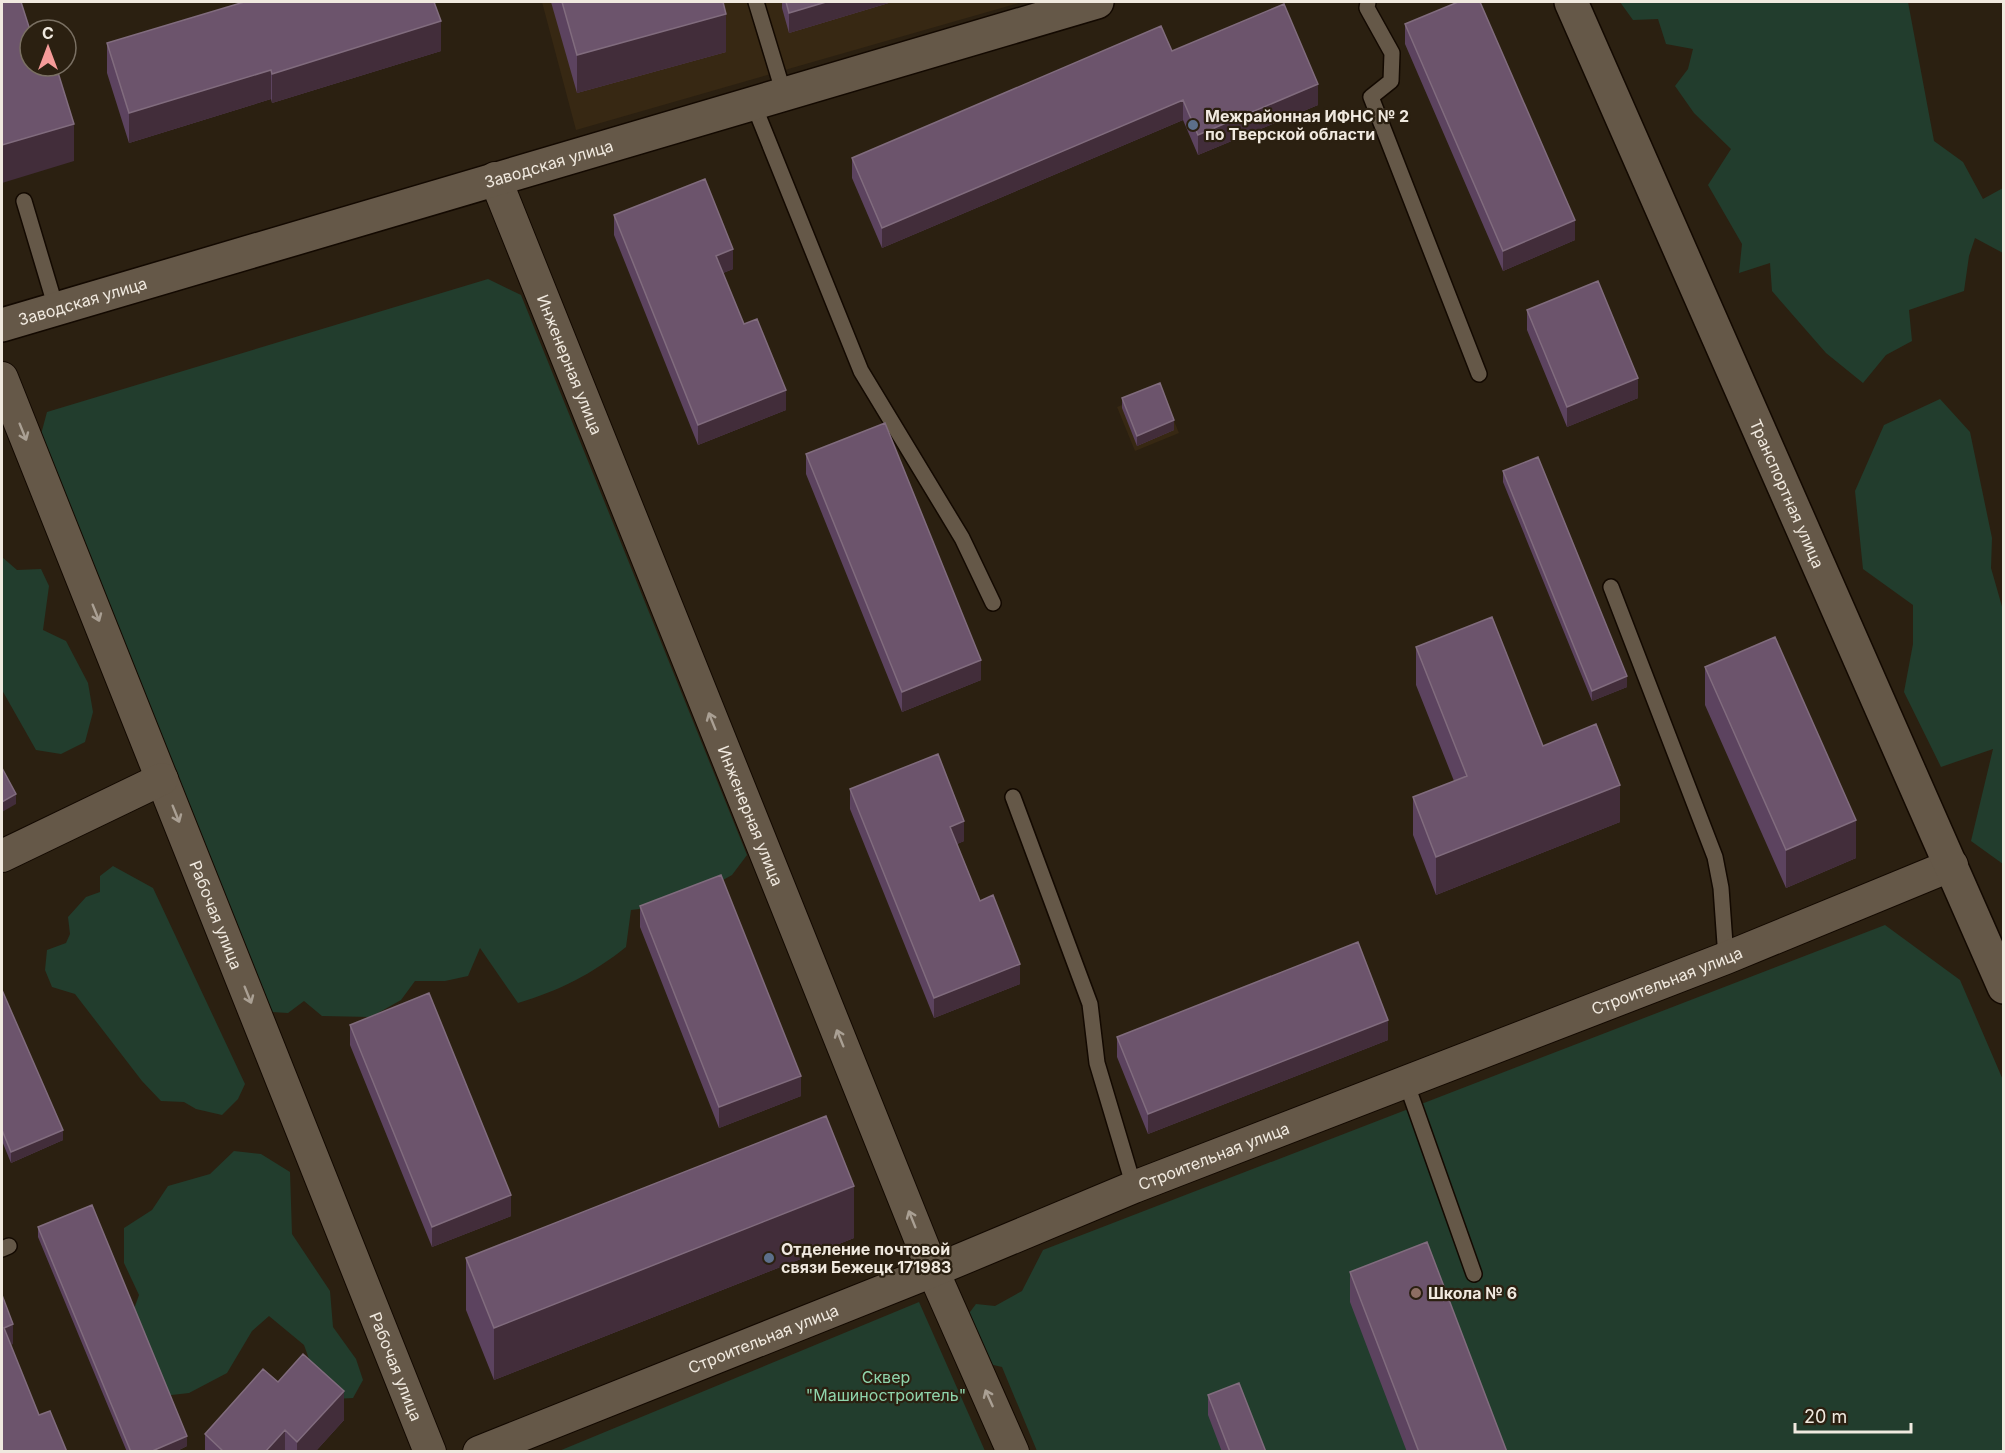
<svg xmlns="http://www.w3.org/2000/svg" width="2005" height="1453" font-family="Inter,sans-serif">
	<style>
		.built { fill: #372813 }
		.green { fill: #223d2d }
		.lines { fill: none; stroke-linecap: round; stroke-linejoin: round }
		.lane-casing { stroke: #130901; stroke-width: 18 }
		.street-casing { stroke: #130901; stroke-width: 34 }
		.secondary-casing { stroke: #130901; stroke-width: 36 }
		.lane { stroke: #655848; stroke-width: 15 }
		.street { stroke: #655848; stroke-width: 32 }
		.secondary { stroke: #655848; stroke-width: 33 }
		.wall { fill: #5c435f }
		.shaded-wall { fill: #422d3a }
		.building { fill: #6c546c; stroke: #816c7e; stroke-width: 1.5 }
		.oneway { stroke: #aaa094 }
		.service-dot { fill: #5c6f8a; stroke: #2b2011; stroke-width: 2 }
		.education-dot { fill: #8d6e63; stroke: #2b2011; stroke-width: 2 }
		.labels { text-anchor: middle; stroke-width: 4.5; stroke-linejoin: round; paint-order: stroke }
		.poi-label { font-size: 16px; font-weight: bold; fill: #f0e9df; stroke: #2b2011; text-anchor: start }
		.street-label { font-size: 16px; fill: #f0e9df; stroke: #2b2011 }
		.park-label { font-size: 16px; fill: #8fd5ac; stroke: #2b2011 }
	</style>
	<rect width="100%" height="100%" fill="#2b2011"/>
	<path class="built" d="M 542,2 L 1022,2 L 576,130 Z
		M 1161,389 L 1179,433 L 1135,451 L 1117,407 Z"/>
	<path class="green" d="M 1620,2 L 1908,2 L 1934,141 L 1963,162 L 1983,199 L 2003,188 L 2003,253 L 1975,238 L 1969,256 L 1964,291 L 1909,310 L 1912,341 L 1886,355 L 1863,383 L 1826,353 L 1772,291 L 1770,263 L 1739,273 L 1742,244 L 1708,185 L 1731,149 L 1694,113 L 1675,86 L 1688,69 L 1693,49 L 1666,44 L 1658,19 L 1633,20 Z
		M 488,279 L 521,295 L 747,855 L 732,875 L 698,894 L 663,906 L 631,910 L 626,947 C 592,974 561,990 518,1003 L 480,948 L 468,976 L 445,981 L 415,981 L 401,1000 L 371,1017 L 322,1016 L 304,1001 L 288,1013 L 272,1012 L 40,438 L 47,412 Z
		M 1940,399 L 1970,432 L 1992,538 L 1991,568 L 2003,610 L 2003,864 L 1971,841 L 1993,749 L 1941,767 L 1904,692 L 1913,644 L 1913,605 L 1863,569 L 1855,491 L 1884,425 Z
		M 2,557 L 17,570 L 41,569 L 49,586 L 43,630 L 66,641 L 88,683 L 93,712 L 85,742 L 61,754 L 36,750 L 2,690 Z
		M 113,866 L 153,888 L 245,1084 L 238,1099 L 222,1115 L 196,1109 L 184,1102 L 161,1101 L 142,1081 L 75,994 L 52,987 L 45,970 L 47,950 L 66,943 L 70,934 L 68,917 L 86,897 L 100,892 L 100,876 Z
		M 1885,925 L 1960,980 L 2003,1080 L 2003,1451 L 1037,1451 L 1002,1367 L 985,1363 L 964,1320 L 976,1304 L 995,1306 L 1022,1291 L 1043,1250 Z
		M 234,1151 L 261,1154 L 290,1172 L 292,1234 L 330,1291 L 333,1327 L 356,1359 L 363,1380 L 353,1398 L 335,1399 L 319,1387 L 304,1345 L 269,1316 L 252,1331 L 227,1373 L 189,1393 L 154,1397 L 123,1340 L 139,1295 L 124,1263 L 124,1228 L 152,1210 L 168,1186 L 210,1174 Z
		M 919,1302 L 985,1451 L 559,1451 Z"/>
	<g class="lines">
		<g class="lane-casing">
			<path id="lane" d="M 756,2 L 784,94
				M 1368,2 L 1367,8 L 1392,53 L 1391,81 L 1371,97 L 1479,374
				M 753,103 L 861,371 L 962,538 L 993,603
				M 24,201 L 56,308
				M 1611,587 L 1715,857 L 1721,888 L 1726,958
				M 1013,797 L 1090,1004 L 1097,1063 L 1134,1187
				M 1406,1082 L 1474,1274
				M 2,1249 L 9,1246"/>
		</g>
		<g class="street-casing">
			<g id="street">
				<path id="s1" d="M 495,178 L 933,1271 L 1013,1452"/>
				<path id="s2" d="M 2,378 L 430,1452"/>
				<path d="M 2,856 L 162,779"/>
				<path id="s3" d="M 479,1452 L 933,1271 L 1134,1187 L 1726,958 L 1952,865"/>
			</g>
		</g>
		<g class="secondary-casing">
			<g id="secondary">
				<path id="s4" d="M 1571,2 L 2004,987"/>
				<path id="s5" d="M 2,325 L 1097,2"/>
			</g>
		</g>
		<use href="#lane" class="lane"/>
		<use href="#street" class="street"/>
		<use href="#secondary" class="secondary"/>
	</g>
	<path class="wall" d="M 249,2 L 441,51 L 272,103 L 271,99 L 129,143 L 107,73 L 107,43 Z
		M 551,2 L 723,2 L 726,52 L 577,93 Z
		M 782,2 L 892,2 L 789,33 L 782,8 Z
		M 1405,24 L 1575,240 L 1503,271 L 1405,44 Z
		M 1172,51 L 1318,105 L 1198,155 L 1183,120 L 882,248 L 852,178 L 852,158 Z
		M 614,215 L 733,269 L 723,273 L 744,324 L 786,410 L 698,445 L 614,235 Z
		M 1527,310 L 1638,398 L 1567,427 L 1527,330 Z
		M 1122,398 L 1174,430 L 1137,446 L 1122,408 Z
		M 806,454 L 981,680 L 902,712 L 806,474 Z
		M 1503,471 L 1627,687 L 1592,701 L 1503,482 Z
		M 1416,647 L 1543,746 L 1620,822 L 1436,895 L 1413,835 L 1413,797 L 1454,781 L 1416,685 Z
		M 1705,667 L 1856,858 L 1786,888 L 1705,705 Z
		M 850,789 L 964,841 L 957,844 L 980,901 L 1020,984 L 934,1018 L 850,809 Z
		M 640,906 L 801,1096 L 719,1128 L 640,927 Z
		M 2,990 L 63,1140 L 11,1163 L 2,1141 Z
		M 350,1025 L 511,1216 L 432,1247 L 350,1045 Z
		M 1117,1037 L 1388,1040 L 1148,1134 L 1117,1057 Z
		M 38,1227 L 187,1446 L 175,1452 L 127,1452 L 38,1237 Z
		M 854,1238 L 494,1380 L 466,1310 L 466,1258 Z
		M 1350,1272 L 1507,1452 L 1407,1452 L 1350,1302 Z
		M 278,1382 L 344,1420 L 315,1452 L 205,1452 L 205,1434 Z
		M 1208,1395 L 1266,1452 L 1222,1452 L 1208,1415 Z"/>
	<path class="shaded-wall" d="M 826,2 L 892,2 L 789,33 L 789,13 Z
		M 726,14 L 726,52 L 577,93 L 577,55 Z
		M 441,21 L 441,51 L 272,103 L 272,74 Z
		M 271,70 L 271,99 L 129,143 L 129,113 Z
		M 1318,84 L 1318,105 L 1198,155 L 1198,135 Z
		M 1183,100 L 1183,120 L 882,248 L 882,228 Z
		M 74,124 L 74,161 L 2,183 L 2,145 Z
		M 1575,220 L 1575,240 L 1503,271 L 1503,251 Z
		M 733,249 L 733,269 L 716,276 L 716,256 Z
		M 1638,378 L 1638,398 L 1567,427 L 1567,407 Z
		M 786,390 L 786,410 L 698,445 L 698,425 Z
		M 1174,420 L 1174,430 L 1137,446 L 1137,436 Z
		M 981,660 L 981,680 L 902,712 L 902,692 Z
		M 1627,676 L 1627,687 L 1592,701 L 1592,691 Z
		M 1620,785 L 1620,822 L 1436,895 L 1436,857 Z
		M 16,794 L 16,804 L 2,812 L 2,802 Z
		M 1856,820 L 1856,858 L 1786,888 L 1786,850 Z
		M 964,821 L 964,841 L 950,847 L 950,827 Z
		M 1020,964 L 1020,984 L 934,1018 L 934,998 Z
		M 1388,1020 L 1388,1040 L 1148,1134 L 1148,1114 Z
		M 801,1076 L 801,1096 L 719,1128 L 719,1107 Z
		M 63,1130 L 63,1140 L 11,1163 L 11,1152 Z
		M 854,1186 L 854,1238 L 494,1380 L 494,1328 Z
		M 511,1195 L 511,1216 L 432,1247 L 432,1227 Z
		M 13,1324 L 13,1344 L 4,1348 L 4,1328 Z
		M 344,1391 L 344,1420 L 315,1452 L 297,1452 L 297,1442 Z
		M 285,1430 L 285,1452 L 265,1452 Z
		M 187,1436 L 187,1446 L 175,1452 L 150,1452 Z"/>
	<path class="building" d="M 2,2 L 21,2 L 30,30 L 30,66 L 56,66 L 74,124 L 2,145 Z
		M 244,2 L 434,2 L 441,21 L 272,74 L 271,70 L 129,113 L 107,43 Z
		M 562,2 L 723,2 L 726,14 L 577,55 Z
		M 786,2 L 826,2 L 789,13 Z
		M 1458,2 L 1480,2 L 1575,220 L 1503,251 L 1405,24 Z
		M 1284,4 L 1318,84 L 1198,135 L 1183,100 L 882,228 L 852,158 L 1161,26 L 1172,51 Z
		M 705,179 L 733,249 L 716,256 L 744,324 L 757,319 L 786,390 L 698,425 L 614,215 Z
		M 1598,281 L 1638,378 L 1567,407 L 1527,310 Z
		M 1160,383 L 1174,420 L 1137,436 L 1122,398 Z
		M 885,423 L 981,660 L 902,692 L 806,454 Z
		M 1538,457 L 1627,676 L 1592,691 L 1503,471 Z
		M 1492,617 L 1543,746 L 1596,724 L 1620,785 L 1436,857 L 1413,797 L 1467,776 L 1416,647 Z
		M 1775,637 L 1856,820 L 1786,850 L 1705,667 Z
		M 938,754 L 964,821 L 950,827 L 980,901 L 993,895 L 1020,964 L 934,998 L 850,789 Z
		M 2,768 L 16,794 L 2,802 Z
		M 721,875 L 801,1076 L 719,1107 L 640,906 Z
		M 1358,942 L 1388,1020 L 1148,1114 L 1117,1037 Z
		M 2,990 L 63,1130 L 11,1152 L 2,1130 Z
		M 429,993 L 511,1195 L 432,1227 L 350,1025 Z
		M 826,1116 L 854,1186 L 494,1328 L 466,1258 Z
		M 92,1205 L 187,1436 L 150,1452 L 131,1452 L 38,1227 Z
		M 1427,1242 L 1507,1452 L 1419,1452 L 1350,1272 Z
		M 2,1295 L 13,1324 L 4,1328 L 39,1415 L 50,1411 L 67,1452 L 2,1452 Z
		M 303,1354 L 344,1391 L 297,1442 L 285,1430 L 265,1452 L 224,1452 L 205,1434 L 263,1369 L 278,1382 Z
		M 1239,1383 L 1266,1452 L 1230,1452 L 1208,1395 Z"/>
	<defs><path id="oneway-shaft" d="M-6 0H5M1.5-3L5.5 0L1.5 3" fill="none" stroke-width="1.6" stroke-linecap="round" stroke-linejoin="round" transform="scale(1.5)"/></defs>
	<g class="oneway">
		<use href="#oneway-shaft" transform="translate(23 432) rotate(68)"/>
		<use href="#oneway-shaft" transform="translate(96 613) rotate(68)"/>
		<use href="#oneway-shaft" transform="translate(712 721) rotate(-112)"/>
		<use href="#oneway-shaft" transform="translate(176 814) rotate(68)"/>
		<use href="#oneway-shaft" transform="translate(248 995) rotate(68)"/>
		<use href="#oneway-shaft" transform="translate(840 1038) rotate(-112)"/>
		<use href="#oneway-shaft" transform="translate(912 1219) rotate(-112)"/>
		<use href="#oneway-shaft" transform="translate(989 1398) rotate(-114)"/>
	</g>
	<g class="service-dot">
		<circle cx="1193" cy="125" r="6"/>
		<circle cx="769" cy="1258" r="6"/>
	</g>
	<circle class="education-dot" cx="1416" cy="1293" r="6"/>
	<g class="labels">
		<g class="poi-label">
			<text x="1205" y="122">Межрайонная ИФНС № 2<tspan x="1205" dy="18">по Тверской области</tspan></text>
			<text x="781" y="1255">Отделение почтовой<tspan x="781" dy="18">связи Бежецк 171983</tspan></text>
			<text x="1428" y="1299">Школа № 6</text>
		</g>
		<g class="street-label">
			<text dy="6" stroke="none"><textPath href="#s5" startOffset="570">Заводская улица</textPath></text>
			<text dy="6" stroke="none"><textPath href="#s5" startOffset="84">Заводская улица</textPath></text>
			<text dy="6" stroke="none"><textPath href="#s1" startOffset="201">Инженерная улица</textPath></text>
			<text dy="6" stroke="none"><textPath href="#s4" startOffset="537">Транспортная улица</textPath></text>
			<text dy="6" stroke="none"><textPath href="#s1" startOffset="687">Инженерная улица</textPath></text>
			<text dy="6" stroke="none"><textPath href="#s2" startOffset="578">Рабочая улица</textPath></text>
			<text dy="6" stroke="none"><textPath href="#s3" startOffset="1278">Строительная улица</textPath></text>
			<text dy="6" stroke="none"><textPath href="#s3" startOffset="792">Строительная улица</textPath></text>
			<text dy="6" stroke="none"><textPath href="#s3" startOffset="306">Строительная улица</textPath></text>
			<text dy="6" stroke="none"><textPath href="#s2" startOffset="1064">Рабочая улица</textPath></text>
		</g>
		<g class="park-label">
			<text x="886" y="1383">Сквер<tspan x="886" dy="18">"Машиностроитель"</tspan></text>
		</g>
	</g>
	<rect width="2005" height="1453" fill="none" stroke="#f0e9df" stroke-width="6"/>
	<g transform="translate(48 48)"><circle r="28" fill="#2b2011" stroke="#7a7063" stroke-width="1.5"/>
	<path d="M0-4.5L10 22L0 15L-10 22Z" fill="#f59b99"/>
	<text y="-9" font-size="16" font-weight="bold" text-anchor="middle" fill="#f0e9df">С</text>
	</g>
	<path d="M1795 1423v9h116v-9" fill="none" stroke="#f0e9df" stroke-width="3"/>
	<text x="1804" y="1423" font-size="18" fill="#f0e9df" stroke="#2b2011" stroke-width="4.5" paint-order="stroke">20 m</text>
</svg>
